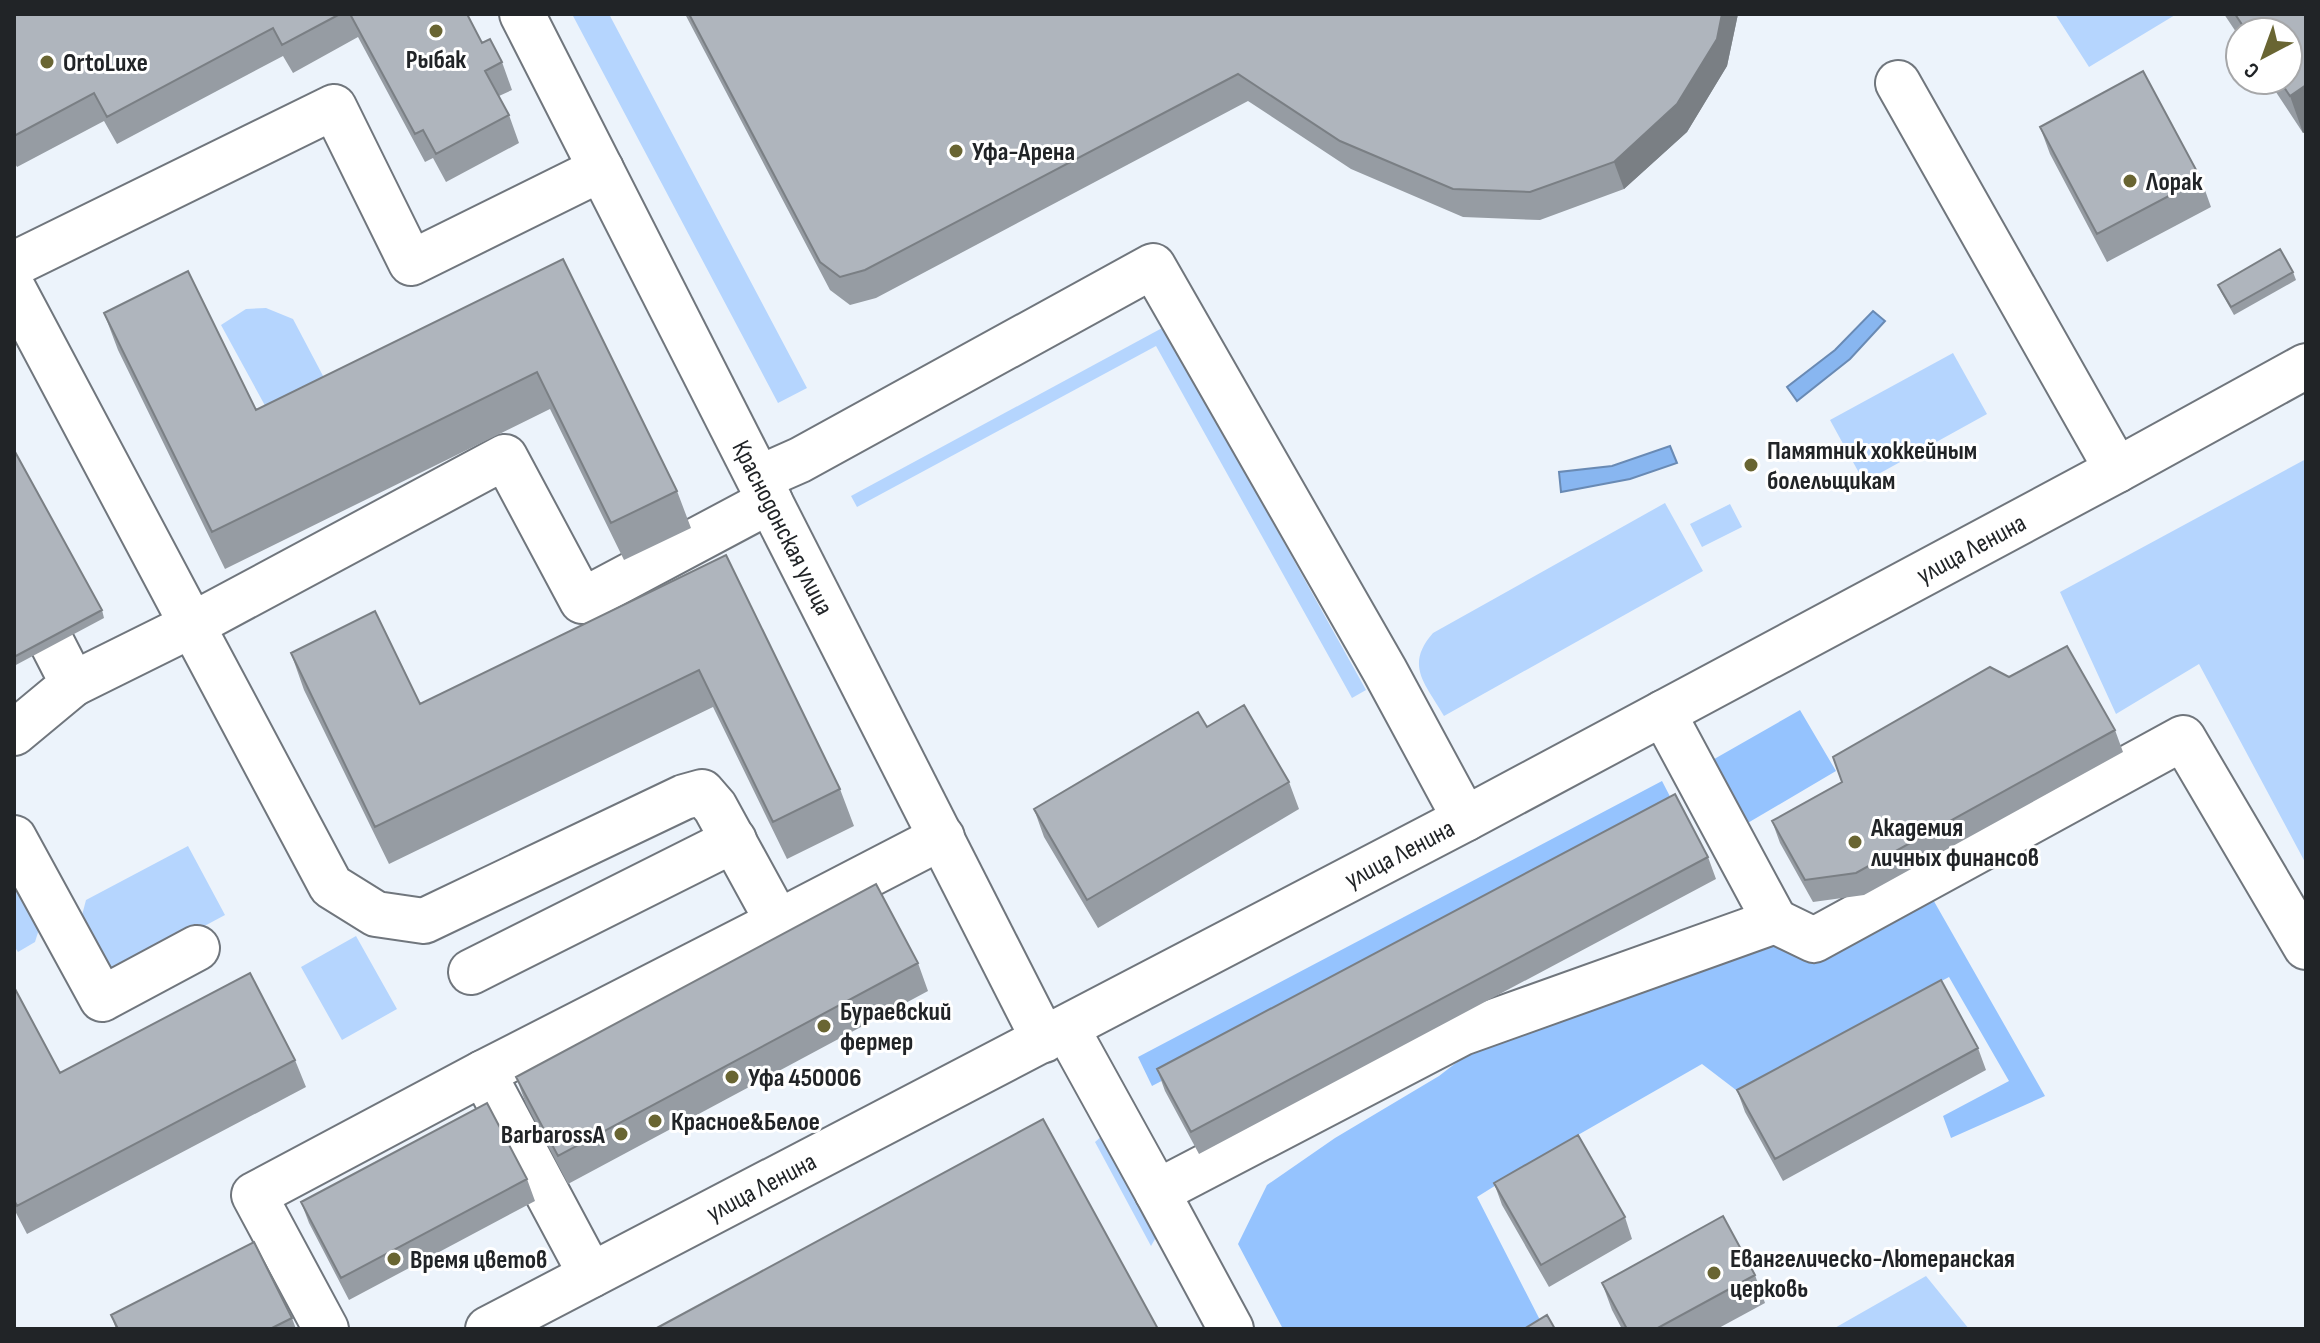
<svg xmlns="http://www.w3.org/2000/svg" width="2320" height="1343" font-family="'Sofia Sans Condensed',sans-serif">
	<style>
		.green { fill: #b5d5fe }
		.forest { fill: #95c3fe }
		.water { fill: #88b6f0; stroke: #698ab4; stroke-width: 2 }
		.lines { fill: none; stroke-linecap: round; stroke-linejoin: round }
		.minor-casing { stroke: #70767d; stroke-width: 48 }
		.major-casing { stroke: #70767d; stroke-width: 48 }
		.minor { stroke: #fff; stroke-width: 44 }
		.major { stroke: #fff; stroke-width: 44 }
		.wall { fill: #969ca3 }
		.shaded-wall { fill: #7a7f84 }
		.building { fill: #afb5bd; stroke: #7a7f84; stroke-width: 2 }
		.poi-dot { fill: #696532; stroke: #fff; stroke-width: 3 }
		.labels { text-anchor: middle; stroke-width: 6; stroke-linejoin: round; paint-order: stroke }
		.poi-label { font-size: 26px; font-weight: bold; fill: #212427; stroke: #fff; text-anchor: start }
		.street-label { font-size: 26px; fill: #212427; stroke: #fff }
	</style>
	<rect width="100%" height="100%" fill="#ecf3fb"/>
	<path class="green" d="M 572,14 L 609,14 L 807,388 L 778,403 Z
		M 2055,14 L 2175,14 L 2175,15 L 2089,67 Z
		M 266,308 L 293,319 L 331,391 L 274,422 L 221,325 L 246,309 Z
		M 1164,327 L 1366,690 L 1352,698 L 1156,346 L 857,507 L 851,496 Z
		M 1953,353 L 1987,414 L 1864,482 L 1830,420 Z
		M 2306,459 L 2306,864 L 2199,664 L 2116,714 L 2060,592 Z
		M 1665,503 L 1703,571 L 1444,716 C 1426,684 1404,666 1433,633 Z
		M 1730,504 L 1742,527 L 1702,547 L 1690,524 Z
		M 188,846 L 225,915 L 111,976 L 81,919 L 86,900 Z
		M 14,877 L 40,926 L 35,942 L 18,952 L 14,946 Z
		M 356,936 L 397,1009 L 342,1040 L 301,967 Z
		M 1111,1128 L 1162,1227 L 1151,1246 L 1095,1142 Z
		M 1926,1276 L 1969,1329 L 1833,1329 Z"/>
	<path class="forest" d="M 1800,710 L 1836,771 L 1746,824 L 1709,762 Z
		M 1662,781 L 1677,810 L 1152,1086 L 1138,1057 Z
		M 1931,896 L 2045,1096 L 1951,1138 L 1943,1116 L 2009,1081 L 1949,977 L 1736,1090 L 1702,1064 L 1557,1147 L 1477,1197 L 1540,1320 L 1522,1329 L 1283,1329 L 1238,1244 L 1267,1185 L 1335,1138 L 1439,1076 L 1483,1042 L 1775,921 Z"/>
	<path class="water" d="M 1873,311 L 1885,321 L 1850,359 L 1797,401 L 1787,387 L 1835,350 Z
		M 1670,446 L 1677,463 L 1630,479 L 1561,492 L 1559,472 L 1612,466 Z"/>
	<g class="lines">
		<g class="minor-casing">
			<g id="minor">
				<path id="s1" d="M 522,14 L 1044,1040"/>
				<path d="M 1898,83 L 2117,470"/>
				<path d="M 14,264 L 334,107 L 411,263 L 601,169"/>
				<path d="M 14,290 L 192,625 L 73,684"/>
				<path d="M 759,478 L 800,460 L 1153,266 L 1385,671 L 1465,819"/>
				<path d="M 770,501 L 582,601 L 505,457 L 192,625 L 331,886 L 376,914 L 424,921 L 684,797 L 702,792 L 715,807 L 778,922 L 942,837"/>
				<path d="M 14,733 L 73,684 L 53,645"/>
				<path d="M 14,838 L 102,999 L 197,948"/>
				<path d="M 1775,921 L 1814,940 L 2183,738 L 2306,947"/>
				<path d="M 471,972 L 734,840"/>
				<path d="M 1067,1029 L 1157,1192"/>
				<path d="M 483,1073 L 591,1275"/>
				<path d="M 326,1329 L 254,1195 L 483,1073 L 778,922"/>
				<path d="M 1231,1329 L 1157,1192 L 1462,1033 L 1775,921 L 1663,713"/>
			</g>
		</g>
		<g class="major-casing">
			<g id="major">
				<path id="s2" d="M 488,1329 L 1465,819 L 2117,470 L 2306,366"/>
			</g>
		</g>
		<use href="#minor" class="minor"/>
		<use href="#major" class="major"/>
	</g>
	<path class="wall" d="M 14,14 L 467,14 L 482,43 L 502,62 L 512,90 L 499,96 L 509,115 L 519,143 L 446,182 L 433,158 L 425,162 L 358,37 L 293,73 L 283,56 L 117,144 L 104,121 L 17,167 L 14,162 Z
		M 685,14 L 1738,14 L 1727,66 L 1687,132 L 1624,189 L 1540,220 L 1463,217 L 1351,169 L 1248,101 L 876,298 L 850,305 L 830,290 Z
		M 2224,14 L 2306,14 L 2306,131 L 2303,133 L 2268,80 L 2288,80 L 2288,32 L 2240,32 L 2240,38 Z
		M 2040,127 L 2201,179 L 2211,207 L 2107,262 L 2050,154 Z
		M 563,259 L 677,491 L 691,528 L 624,560 L 550,409 L 225,569 L 118,350 L 104,313 L 256,410 Z
		M 2293,272 L 2296,280 L 2234,315 L 2221,292 L 2218,285 Z
		M 14,450 L 102,610 L 104,618 L 14,666 Z
		M 726,555 L 840,789 L 854,826 L 787,859 L 713,707 L 389,864 L 304,690 L 291,653 L 420,704 Z
		M 1207,727 L 1289,782 L 1299,809 L 1098,928 L 1044,837 L 1034,809 Z
		M 2115,730 L 2123,752 L 1864,895 L 1813,902 L 1780,843 L 1772,821 Z
		M 1708,857 L 1716,879 L 1199,1154 L 1165,1091 L 1157,1069 Z
		M 918,963 L 928,991 L 568,1184 L 526,1104 L 516,1077 Z
		M 14,987 L 60,1073 L 295,1060 L 306,1087 L 27,1234 L 14,1209 Z
		M 1978,1048 L 1986,1070 L 1783,1181 L 1745,1112 L 1737,1090 Z
		M 527,1179 L 535,1201 L 349,1300 L 309,1223 L 301,1202 Z
		M 1494,1183 L 1625,1217 L 1632,1239 L 1549,1287 L 1502,1205 Z
		M 1755,1275 L 1765,1303 L 1717,1329 L 1622,1329 L 1612,1310 L 1602,1283 Z
		M 111,1315 L 292,1318 L 296,1329 L 116,1329 Z"/>
	<path class="shaded-wall" d="M 1722,14 L 1738,14 L 1727,66 L 1687,132 L 1624,189 L 1614,162 Z
		M 2306,85 L 2306,131 L 2303,133 L 2290,96 Z"/>
	<path class="building" d="M 14,14 L 340,14 L 282,45 L 273,28 L 107,117 L 94,93 L 14,136 Z
		M 350,14 L 467,14 L 482,43 L 490,39 L 502,62 L 485,71 L 509,115 L 436,154 L 423,130 L 415,134 Z
		M 689,14 L 1722,14 L 1717,39 L 1677,104 L 1614,162 L 1530,192 L 1453,189 L 1340,141 L 1238,74 L 865,270 L 840,277 L 820,262 Z
		M 2235,14 L 2306,14 L 2306,85 L 2290,96 L 2279,80 L 2288,80 L 2288,32 L 2247,32 Z
		M 2143,71 L 2201,179 L 2097,234 L 2040,127 Z
		M 2280,249 L 2293,272 L 2231,307 L 2218,285 Z
		M 563,259 L 677,491 L 611,523 L 537,372 L 212,532 L 104,313 L 188,271 L 256,410 Z
		M 14,450 L 102,610 L 14,657 Z
		M 726,555 L 840,789 L 773,822 L 699,670 L 375,827 L 291,653 L 375,611 L 420,704 Z
		M 2067,646 L 2115,730 L 1856,873 L 1805,880 L 1772,821 L 1842,782 L 1833,757 L 1990,667 L 2009,677 Z
		M 1244,705 L 1289,782 L 1087,900 L 1034,809 L 1198,712 L 1207,727 Z
		M 1675,794 L 1708,857 L 1191,1132 L 1157,1069 Z
		M 876,884 L 918,963 L 558,1156 L 516,1077 Z
		M 250,973 L 295,1060 L 17,1206 L 14,1200 L 14,987 L 60,1073 Z
		M 1941,980 L 1978,1048 L 1775,1159 L 1737,1090 Z
		M 487,1103 L 527,1179 L 341,1278 L 301,1202 Z
		M 1043,1119 L 1158,1329 L 655,1329 Z
		M 1578,1135 L 1625,1217 L 1541,1265 L 1494,1183 Z
		M 1723,1216 L 1755,1275 L 1656,1329 L 1627,1329 L 1602,1283 Z
		M 254,1242 L 292,1318 L 270,1329 L 118,1329 L 111,1315 Z
		M 1547,1315 L 1555,1329 L 1524,1329 Z"/>
	<g class="poi-dot">
		<circle cx="436" cy="31" r="8"/>
		<circle cx="47" cy="62" r="8"/>
		<circle cx="956" cy="151" r="8"/>
		<circle cx="2130" cy="181" r="8"/>
		<circle cx="1751" cy="465" r="8"/>
		<circle cx="1855" cy="842" r="8"/>
		<circle cx="824" cy="1026" r="8"/>
		<circle cx="732" cy="1077" r="8"/>
		<circle cx="655" cy="1121" r="8"/>
		<circle cx="621" cy="1134" r="8"/>
		<circle cx="394" cy="1259" r="8"/>
		<circle cx="1714" cy="1273" r="8"/>
	</g>
	<g class="labels">
		<g class="poi-label">
			<text x="436" y="68" text-anchor="middle">Рыбак</text>
			<text x="63" y="71">OrtoLuxe</text>
			<text x="972" y="160">Уфа-Арена</text>
			<text x="2146" y="190">Лорак</text>
			<text x="1767" y="459">Памятник хоккейным<tspan x="1767" dy="30">болельщикам</tspan></text>
			<text x="1871" y="836">Академия<tspan x="1871" dy="30">личных финансов</tspan></text>
			<text x="840" y="1020">Бураевский<tspan x="840" dy="30">фермер</tspan></text>
			<text x="748" y="1086">Уфа 450006</text>
			<text x="671" y="1130">Красное&amp;Белое</text>
			<text x="605" y="1143" text-anchor="end">BarbarossA</text>
			<text x="1730" y="1267">Евангелическо-Лютеранская<tspan x="1730" dy="30">церковь</tspan></text>
			<text x="410" y="1268">Время цветов</text>
		</g>
		<g class="street-label">
			<text dy="9" stroke="none"><textPath href="#s1" startOffset="576">Краснодонская улица</textPath></text>
			<text dy="9" stroke="none"><textPath href="#s2" startOffset="1676">улица Ленина</textPath></text>
			<text dy="9" stroke="none"><textPath href="#s2" startOffset="1028">улица Ленина</textPath></text>
			<text dy="9" stroke="none"><textPath href="#s2" startOffset="308">улица Ленина</textPath></text>
		</g>
	</g>
	<rect width="2320" height="1343" fill="none" stroke="#212427" stroke-width="32"/>
	<g transform="translate(2264 56) rotate(221)"><circle r="38" fill="#ffffff" stroke="#a6a7a9" stroke-width="2"/>
	<path d="M0-6L14 30L0 20L-14 30Z" fill="#696532"/>
	<text y="-12" font-size="22" font-weight="bold" text-anchor="middle" fill="#212427">С</text>
	</g>
</svg>
